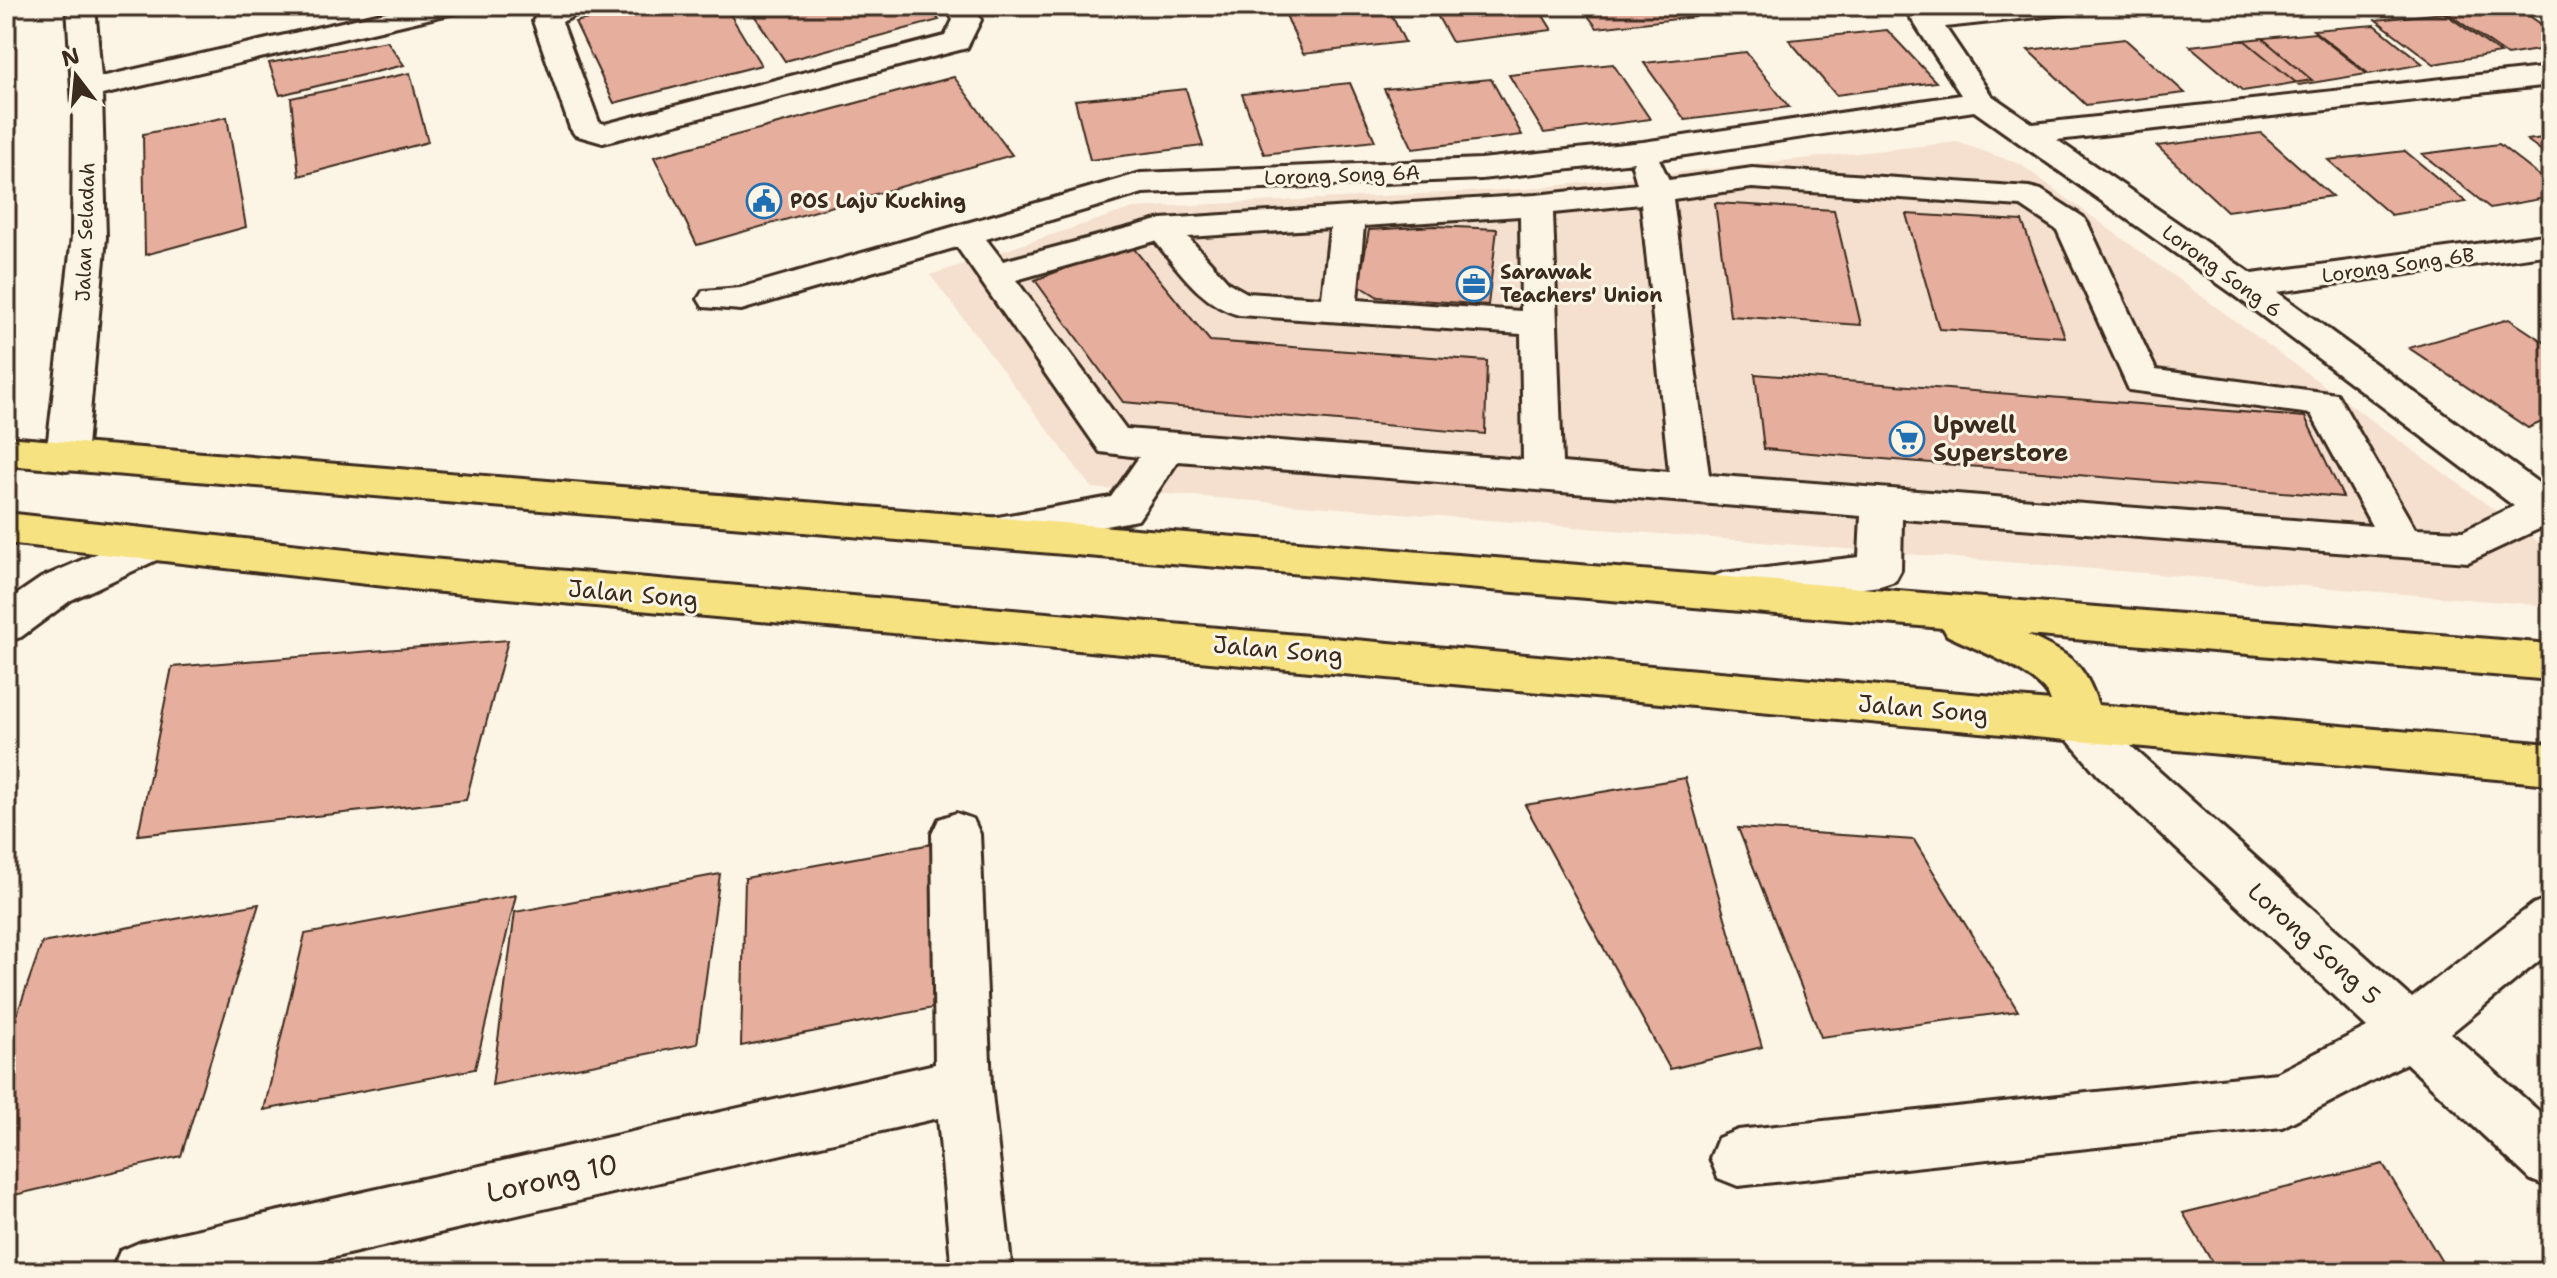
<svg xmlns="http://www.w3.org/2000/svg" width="2557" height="1278" font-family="'Shantell Sans',sans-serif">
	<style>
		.built { fill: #f5e0cf }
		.building { fill: #e6ae9d; stroke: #3b2a1e; stroke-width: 2 }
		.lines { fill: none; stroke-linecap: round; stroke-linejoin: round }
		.minor-casing { stroke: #3b2a1e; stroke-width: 6 }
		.major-casing { stroke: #3b2a1e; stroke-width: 6 }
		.minor { fill: #fcf5e5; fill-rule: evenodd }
		.major { fill: #f7e281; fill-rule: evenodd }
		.labels { text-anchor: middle; stroke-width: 6; stroke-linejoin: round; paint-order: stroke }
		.far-street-label { font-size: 20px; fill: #3b2a1e; stroke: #fcf5e5 }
		.far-poi-label { font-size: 20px; font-weight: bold; fill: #3b2a1e; stroke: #fcf5e5; text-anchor: start }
		.poi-label { font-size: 24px; font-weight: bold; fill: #3b2a1e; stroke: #fcf5e5; text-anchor: start }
		.street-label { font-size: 24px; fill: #3b2a1e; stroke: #fcf5e5 }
		.near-street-label { font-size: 28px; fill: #3b2a1e; stroke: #fcf5e5 }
	</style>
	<rect width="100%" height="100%" fill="#fcf5e5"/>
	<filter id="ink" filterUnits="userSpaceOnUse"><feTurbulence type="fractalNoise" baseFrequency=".0125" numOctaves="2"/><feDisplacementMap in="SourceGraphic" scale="16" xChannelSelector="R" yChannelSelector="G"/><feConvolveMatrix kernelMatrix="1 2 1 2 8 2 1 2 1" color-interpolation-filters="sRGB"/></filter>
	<g filter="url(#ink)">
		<path class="built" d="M 1957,142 L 2020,164 L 2551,551 L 2551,606 L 1092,488 L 930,275 L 1133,208 L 1525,189 Z"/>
		<path class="building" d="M 641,6 L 725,6 L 761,65 L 614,103 L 575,22 Z
			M 748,6 L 928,6 L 939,20 L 785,61 Z
			M 1282,6 L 1387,6 L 1405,42 L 1303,54 Z
			M 1432,6 L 1537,6 L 1552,30 L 1452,42 Z
			M 1581,6 L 1686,6 L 1695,17 L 1597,28 Z
			M 2504,6 L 2515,6 L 2551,31 L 2551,48 L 2507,55 L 2446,12 Z
			M 2444,13 L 2500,53 L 2434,64 L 2376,20 Z
			M 2375,25 L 2423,64 L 2369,74 L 2313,30 Z
			M 1887,30 L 1936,82 L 1836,95 L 1789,40 Z
			M 2315,33 L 2367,74 L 2299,85 L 2244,40 Z
			M 2262,38 L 2312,80 L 2243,91 L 2190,46 Z
			M 2125,39 L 2185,93 L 2086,105 L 2028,50 Z
			M 387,41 L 404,65 L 280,95 L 269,63 Z
			M 1746,52 L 1789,107 L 1685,120 L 1644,63 Z
			M 1613,64 L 1650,119 L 1544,133 L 1509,75 Z
			M 410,73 L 428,142 L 299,176 L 291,98 Z
			M 954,77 L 1012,155 L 697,245 L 654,157 Z
			M 1491,79 L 1522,135 L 1413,149 L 1384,89 Z
			M 1350,83 L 1375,141 L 1264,154 L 1242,94 Z
			M 1186,89 L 1203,146 L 1090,160 L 1075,100 Z
			M 227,117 L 246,227 L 145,255 L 143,134 Z
			M 2261,133 L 2332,196 L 2227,211 L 2157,146 Z
			M 2551,137 L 2551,158 L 2527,140 Z
			M 2499,144 L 2551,185 L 2551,197 L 2490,208 L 2422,154 Z
			M 2405,151 L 2466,202 L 2391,215 L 2328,160 Z
			M 1715,203 L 1834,210 L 1861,325 L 1730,316 Z
			M 1906,214 L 2022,221 L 2065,337 L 1939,329 Z
			M 1435,226 L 1497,229 L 1488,305 L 1378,297 L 1359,285 L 1369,230 Z
			M 1130,244 L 1210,341 L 1487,361 L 1485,434 L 1123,402 L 1035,280 Z
			M 2509,319 L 2551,347 L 2551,418 L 2528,428 L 2409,348 Z
			M 1755,374 L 2305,417 L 2343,497 L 1764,449 Z
			M 508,640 L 466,800 L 138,835 L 172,667 Z
			M 1685,778 L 1762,1047 L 1670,1069 L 1525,805 Z
			M 1738,828 L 1914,840 L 2018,1011 L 1821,1037 Z
			M 943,842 L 938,1007 L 741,1046 L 745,878 Z
			M 720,874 L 697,1044 L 492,1085 L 515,912 Z
			M 516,895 L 475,1069 L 264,1110 L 305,934 Z
			M 259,904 L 181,1156 L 6,1197 L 6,1046 L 42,943 Z
			M 2383,1164 L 2448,1272 L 2218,1272 L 2183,1213 Z"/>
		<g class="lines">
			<g class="minor-casing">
				<path id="minor" d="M 67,6 L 95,6 L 101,77 L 412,6 L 463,6 L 459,12 L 449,14 L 102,95 L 106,237 L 86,457 L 80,467 L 66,471 L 52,467 L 46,457 L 72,237 L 73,106 Z
					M 549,6 L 585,6 L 581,12 L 562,22 L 599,122 L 605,124 L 945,36 L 953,20 L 946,6 L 974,6 L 981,20 L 967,48 L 603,143 L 575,135 L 570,128 L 533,21 L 539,11 Z
					M 1903,6 L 1931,6 L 1934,11 L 1981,6 L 2079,6 L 2075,12 L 2065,14 L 1945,27 L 1991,95 L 2033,124 L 2551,67 L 2551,85 L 2057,140 L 2252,274 L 2551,234 L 2551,254 L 2277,292 L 2551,492 L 2551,528 L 2545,526 L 2468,562 L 1902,519 L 1901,570 L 1895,581 L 1880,586 L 1723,605 L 1708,600 L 1702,589 L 1708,578 L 1723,573 L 1859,557 L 1861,516 L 1178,461 L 1138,520 L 996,546 L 981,542 L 975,531 L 981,520 L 1111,497 L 1139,457 L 1100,452 L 957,247 L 741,310 L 703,307 L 698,299 L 703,291 L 740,288 L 1141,173 L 1481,159 L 1643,142 L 1961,95 ZM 1974,111 L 2233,294 L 2514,506 L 2463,531 L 2415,529 L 2337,394 L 2156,370 L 2088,224 L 2083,217 L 2041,190 L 2029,187 L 1752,168 L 1669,180 L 1659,159 ZM 1634,162 L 1632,166 L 1637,184 L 1536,195 L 1162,219 L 1003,261 L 986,239 L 1143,193 L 1481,179 ZM 1752,188 L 2021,206 L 2057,230 L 2129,390 L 2311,414 L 2372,526 L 1709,475 L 1673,199 ZM 1641,204 L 1669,472 L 1562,463 L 1553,213 ZM 1520,216 L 1521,311 L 1357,300 L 1364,226 ZM 1330,228 L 1322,298 L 1247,293 L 1229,283 L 1188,237 ZM 1155,241 C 1179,270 1201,305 1239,315 L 1521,334 L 1523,460 L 1126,429 L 1016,280 Z
					M 148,531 L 163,535 L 169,546 L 163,557 L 71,600 L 21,637 L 6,642 L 6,602 L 41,578 Z
					M 2081,705 L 2097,711 L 2132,747 L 2412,998 L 2533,904 L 2551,897 L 2551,951 L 2451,1033 L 2551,1122 L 2551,1188 L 2531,1180 L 2406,1063 L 2282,1127 L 1738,1186 L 1718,1178 L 1710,1158 L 1718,1138 L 1738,1130 L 2277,1073 L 2367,1027 L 2098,775 L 2065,737 L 2058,724 L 2065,711 Z
					M 956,813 L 973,819 L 980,834 L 991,1085 L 1012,1272 L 952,1272 L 938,1118 L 270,1272 L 111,1272 L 120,1251 L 141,1242 L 935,1064 L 932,834 L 939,819 Z"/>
			</g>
			<g class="major-casing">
				<path id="major" d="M 6,437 L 2551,644 L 2551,680 L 2027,635 C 2068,655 2083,659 2098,705 L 2551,744 L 2551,784 L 420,590 L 6,543 L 6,513 L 420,558 L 2051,701 C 2043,674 1972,648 1947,635 L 1943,628 L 6,465 Z"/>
			</g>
			<use href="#minor" class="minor"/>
			<use href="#major" class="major"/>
		</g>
	</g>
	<defs>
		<g id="civic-ring" transform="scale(1.8)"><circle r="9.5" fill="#fcf5e5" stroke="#1f6fb2" stroke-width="1.5"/><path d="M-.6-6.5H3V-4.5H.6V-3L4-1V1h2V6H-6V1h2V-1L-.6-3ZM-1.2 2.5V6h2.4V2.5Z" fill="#1f6fb2"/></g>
		<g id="office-ring" transform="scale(1.8)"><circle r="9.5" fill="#fcf5e5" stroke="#1f6fb2" stroke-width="1.5"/><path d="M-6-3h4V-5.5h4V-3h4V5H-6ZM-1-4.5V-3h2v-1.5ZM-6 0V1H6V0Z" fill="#1f6fb2"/></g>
		<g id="supermarket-ring" transform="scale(1.8)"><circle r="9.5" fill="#fcf5e5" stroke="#1f6fb2" stroke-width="1.5"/><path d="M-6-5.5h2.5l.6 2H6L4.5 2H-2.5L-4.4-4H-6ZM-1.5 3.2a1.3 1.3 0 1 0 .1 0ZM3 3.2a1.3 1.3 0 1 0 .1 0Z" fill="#1f6fb2"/></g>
	</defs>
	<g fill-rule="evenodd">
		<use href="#civic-ring" x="764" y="201"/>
		<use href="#office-ring" x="1474" y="284"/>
		<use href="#supermarket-ring" x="1907" y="439"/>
	</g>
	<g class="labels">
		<g class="far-street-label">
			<text transform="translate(1342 175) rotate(-2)" y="7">Lorong Song 6A</text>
			<text transform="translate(85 232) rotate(-88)" y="7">Jalan Seladah</text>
			<text transform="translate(2398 265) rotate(-8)" y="7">Lorong Song 6B</text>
			<text transform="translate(2222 271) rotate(36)" y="7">Lorong Song 6</text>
		</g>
		<g class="far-poi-label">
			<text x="790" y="208">POS Laju Kuching</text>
			<text x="1500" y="279">Sarawak<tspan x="1500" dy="23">Teachers' Union</tspan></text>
		</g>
		<g class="poi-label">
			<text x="1933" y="433">Upwell<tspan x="1933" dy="28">Superstore</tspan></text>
		</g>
		<g class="street-label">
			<text transform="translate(633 594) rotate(5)" y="8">Jalan Song</text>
			<text transform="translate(1278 650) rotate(5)" y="8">Jalan Song</text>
			<text transform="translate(1923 709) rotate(5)" y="8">Jalan Song</text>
			<text transform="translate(2314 944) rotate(42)" y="8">Lorong Song 5</text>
		</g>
		<g class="near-street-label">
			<text transform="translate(552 1178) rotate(-13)" y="10">Lorong 10</text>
		</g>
	</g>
	<rect width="2557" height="1278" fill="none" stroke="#fcf5e5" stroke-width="32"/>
	<rect x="16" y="16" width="2525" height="1246" fill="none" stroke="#3b2a1e" stroke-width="3" filter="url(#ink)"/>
	<g transform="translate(76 76) rotate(344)" stroke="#fcf5e5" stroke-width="6" paint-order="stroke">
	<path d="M0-6L14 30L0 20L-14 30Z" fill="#3b2a1e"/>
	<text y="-12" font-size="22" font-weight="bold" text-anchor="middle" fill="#3b2a1e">N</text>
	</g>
</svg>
